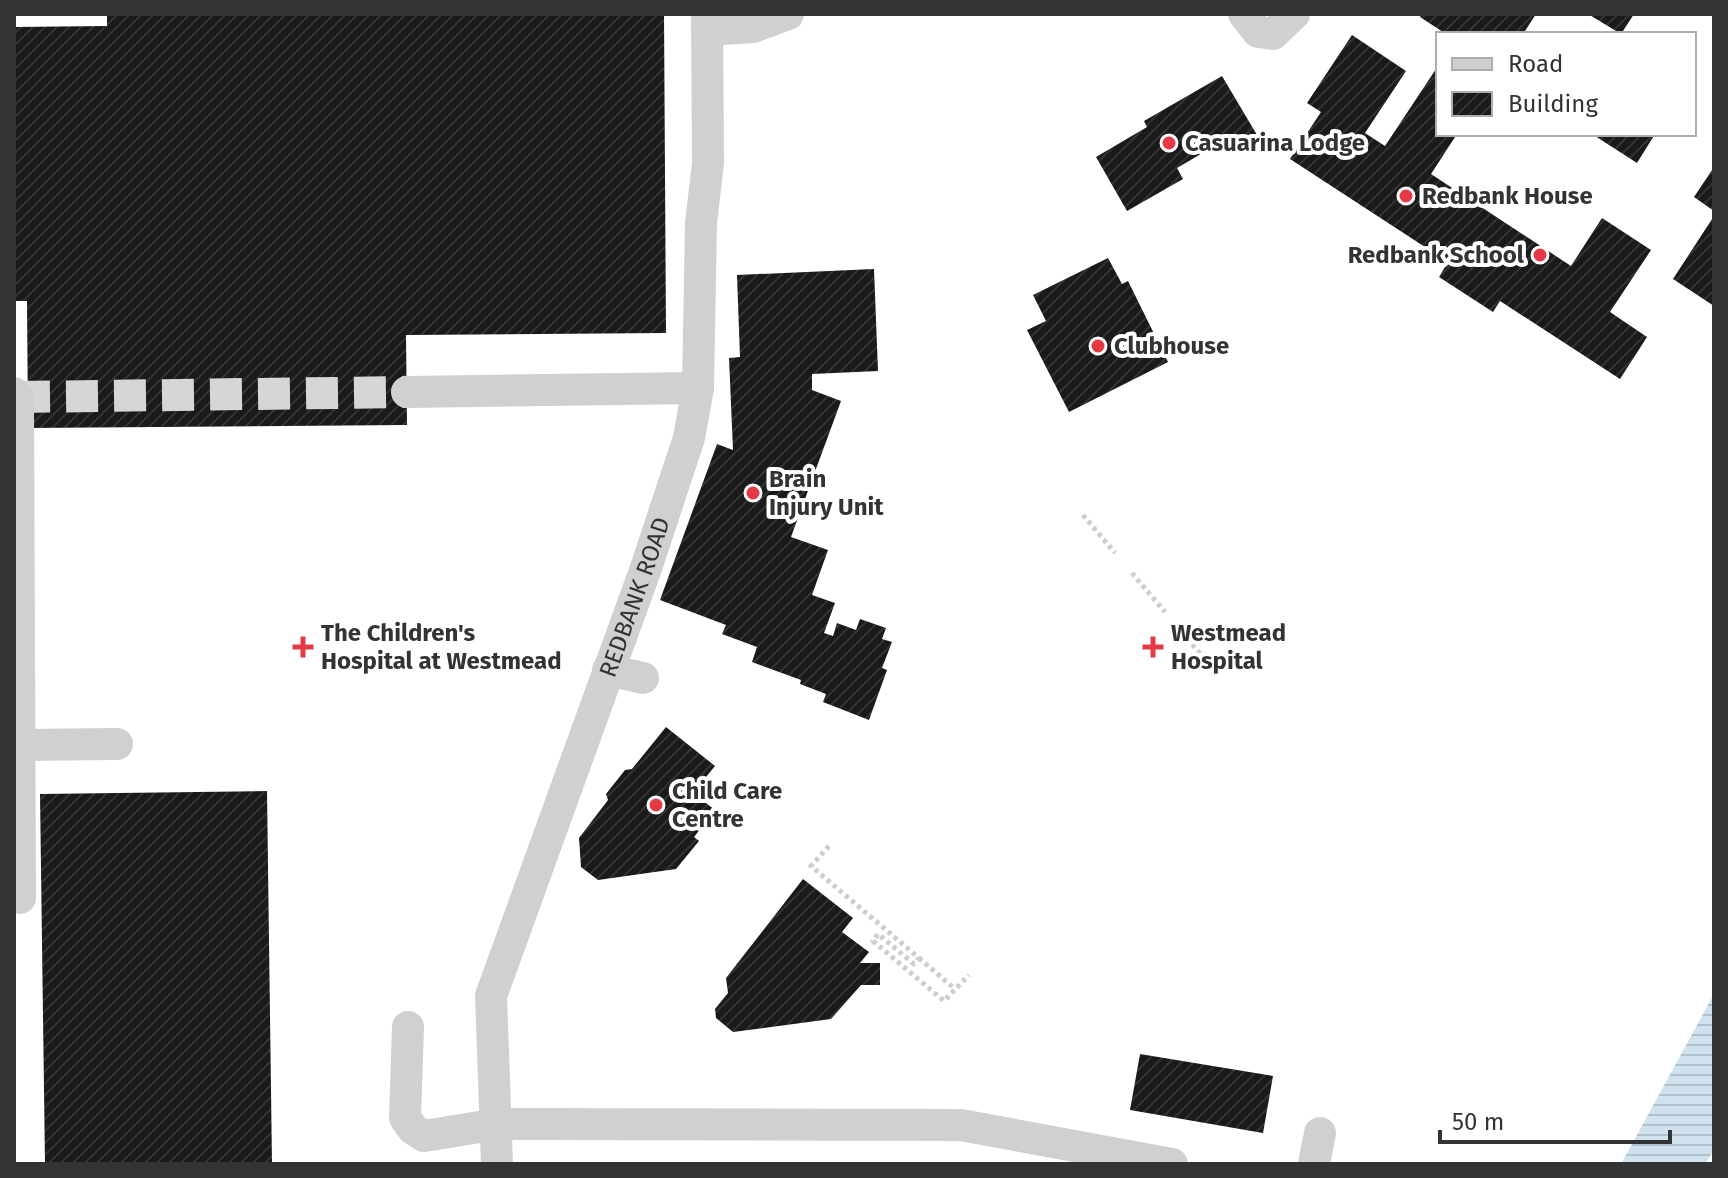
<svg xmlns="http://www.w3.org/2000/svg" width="1728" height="1178" font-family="'Fira Sans',sans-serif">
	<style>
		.water { fill: url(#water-rules) }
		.building { fill: url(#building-hatch) }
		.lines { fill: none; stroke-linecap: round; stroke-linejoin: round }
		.minor-tunnel { stroke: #d6d6d6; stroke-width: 32; stroke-dasharray: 32 16; stroke-linecap: butt }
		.path { stroke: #cdcdcd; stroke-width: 5; stroke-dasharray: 4 4; stroke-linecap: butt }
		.minor { stroke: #d0d0d0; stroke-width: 32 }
		.poi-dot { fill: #e63946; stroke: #fff; stroke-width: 3 }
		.labels { text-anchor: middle; stroke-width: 8; stroke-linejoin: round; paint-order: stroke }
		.poi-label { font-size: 24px; font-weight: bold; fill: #333; stroke: #fff; text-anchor: start }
		.street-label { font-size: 24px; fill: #333; stroke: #fff }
	</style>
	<defs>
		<pattern id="water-rules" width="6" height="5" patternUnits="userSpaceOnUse" patternTransform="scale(2)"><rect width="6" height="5" fill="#cfe2ee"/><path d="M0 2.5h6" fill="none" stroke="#b2c2cd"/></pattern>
		<pattern id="building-hatch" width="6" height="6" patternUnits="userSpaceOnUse" patternTransform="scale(2)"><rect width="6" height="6" fill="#1a1a1a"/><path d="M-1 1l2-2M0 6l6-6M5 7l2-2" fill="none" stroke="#333"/></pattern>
	</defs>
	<rect width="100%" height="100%" fill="#fff"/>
	<path class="water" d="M 1714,994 L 1714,1150 L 1705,1164 L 1621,1164 Z"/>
	<path class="building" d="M 107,14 L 664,14 L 666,333 L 406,335 L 407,425 L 28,428 L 27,301 L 14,301 L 14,27 L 107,26 Z
		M 1422,14 L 1536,14 L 1523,34 L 1446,34 L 1420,17 Z
		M 1588,14 L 1634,14 L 1621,34 Z
		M 1352,35 L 1406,71 L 1365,133 L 1385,146 L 1438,66 L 1438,134 L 1457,134 L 1431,174 L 1571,266 L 1602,218 L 1651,250 L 1610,312 L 1647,337 L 1620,379 L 1500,301 L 1493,312 L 1439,277 L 1448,262 L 1290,159 L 1321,112 L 1307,103 Z
		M 1222,76 L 1257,135 L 1234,149 L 1228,138 L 1177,168 L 1183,179 L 1127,211 L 1096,157 L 1147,127 L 1144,121 Z
		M 1592,134 L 1655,134 L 1637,163 Z
		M 1714,167 L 1714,211 L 1694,197 Z
		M 1714,216 L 1714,306 L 1673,279 Z
		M 1108,258 L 1122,284 L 1128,281 L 1168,362 L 1069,412 L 1027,330 L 1046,321 L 1033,295 Z
		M 874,269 L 878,371 L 812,374 L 812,390 L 841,401 L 791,537 L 828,550 L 812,595 L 835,603 L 824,633 L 833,636 L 837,623 L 856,630 L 860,619 L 886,628 L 882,639 L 892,642 L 882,668 L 887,670 L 869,720 L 823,702 L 826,694 L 800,684 L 801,680 L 752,662 L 757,647 L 722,634 L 726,625 L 660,600 L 717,444 L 733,450 L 729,358 L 740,357 L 737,275 Z
		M 666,727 L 715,766 L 693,793 L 715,810 L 694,837 L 699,841 L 676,869 L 598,880 L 581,867 L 579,838 L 608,800 L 606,794 L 625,770 L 632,769 Z
		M 267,791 L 272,1164 L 45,1164 L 40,794 Z
		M 803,879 L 853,918 L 842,932 L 869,952 L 860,963 L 880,963 L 880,985 L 861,985 L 831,1019 L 733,1032 L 716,1018 L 715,1009 L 728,993 L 726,978 Z
		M 1140,1054 L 1273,1076 L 1263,1133 L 1130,1110 Z"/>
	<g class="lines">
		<path class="minor-tunnel" d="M 18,397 L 407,392"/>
		<path class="path" d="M 1083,515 L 1115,553
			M 1132,573 L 1165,612
			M 1182,632 L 1213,669
			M 829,846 L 811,866 L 919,958 L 914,964 L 878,934 L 873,941 L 944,1001 L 969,975
			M 919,958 L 955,989"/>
		<g class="minor">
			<path d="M 1244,14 L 1258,32 L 1273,34 L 1294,14"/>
			<path d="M 707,30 L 753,27 L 788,14"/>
			<path d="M 407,392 L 698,388"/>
			<path d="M 14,393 L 18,397 L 20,898"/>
			<path d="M 608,670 L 643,678"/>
			<path d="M 19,745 L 117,744"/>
			<path d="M 408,1027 L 405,1118 L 413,1129 L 424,1136 L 498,1124 L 961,1125 L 1172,1164"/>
			<path id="s1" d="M 497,1164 L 491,996 L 646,568 L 689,438 L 698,388 L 701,223 L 708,163 L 707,14"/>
			<path d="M 1314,1164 L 1320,1133"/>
		</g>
	</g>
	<g class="poi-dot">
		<circle cx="1169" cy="143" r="8"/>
		<circle cx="1406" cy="196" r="8"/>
		<circle cx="1540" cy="255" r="8"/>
		<circle cx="1098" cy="346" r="8"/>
		<circle cx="753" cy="493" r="8"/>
		<path d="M299 635h8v8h8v8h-8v8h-8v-8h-8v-8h8z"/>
		<path d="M1149 635h8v8h8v8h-8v8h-8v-8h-8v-8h8z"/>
		<circle cx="656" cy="805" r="8"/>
	</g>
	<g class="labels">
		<g class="poi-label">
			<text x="1185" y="151">Casuarina Lodge</text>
			<text x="1422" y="204">Redbank House</text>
			<text x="1524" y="263" text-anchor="end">Redbank School</text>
			<text x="1114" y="354">Clubhouse</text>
			<text x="769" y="487">Brain<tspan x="769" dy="28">Injury Unit</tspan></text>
			<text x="321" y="641">The Children's<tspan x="321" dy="28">Hospital at Westmead</tspan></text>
			<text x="1171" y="641">Westmead<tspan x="1171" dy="28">Hospital</tspan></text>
			<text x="672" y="799">Child Care<tspan x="672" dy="28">Centre</tspan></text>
		</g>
		<g class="street-label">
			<text dy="8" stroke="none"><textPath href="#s1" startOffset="592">REDBANK ROAD</textPath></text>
		</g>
	</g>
	<rect width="1728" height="1178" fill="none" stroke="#333333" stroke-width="32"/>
	<rect x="1436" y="32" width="260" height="104" fill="#ffffff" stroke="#adadad" stroke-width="2"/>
	<rect x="1452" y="58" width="40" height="12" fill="#d0d0d0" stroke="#adadad" stroke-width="2"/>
	<text x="1508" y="72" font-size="24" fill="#333333">Road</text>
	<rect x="1452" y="92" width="40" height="24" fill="url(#building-hatch)" stroke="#adadad" stroke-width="2"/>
	<text x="1508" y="112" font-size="24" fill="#333333">Building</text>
	<path d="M1440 1130v12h230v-12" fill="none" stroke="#333333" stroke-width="4"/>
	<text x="1452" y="1130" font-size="24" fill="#333333" stroke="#ffffff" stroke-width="6" paint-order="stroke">50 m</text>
</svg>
